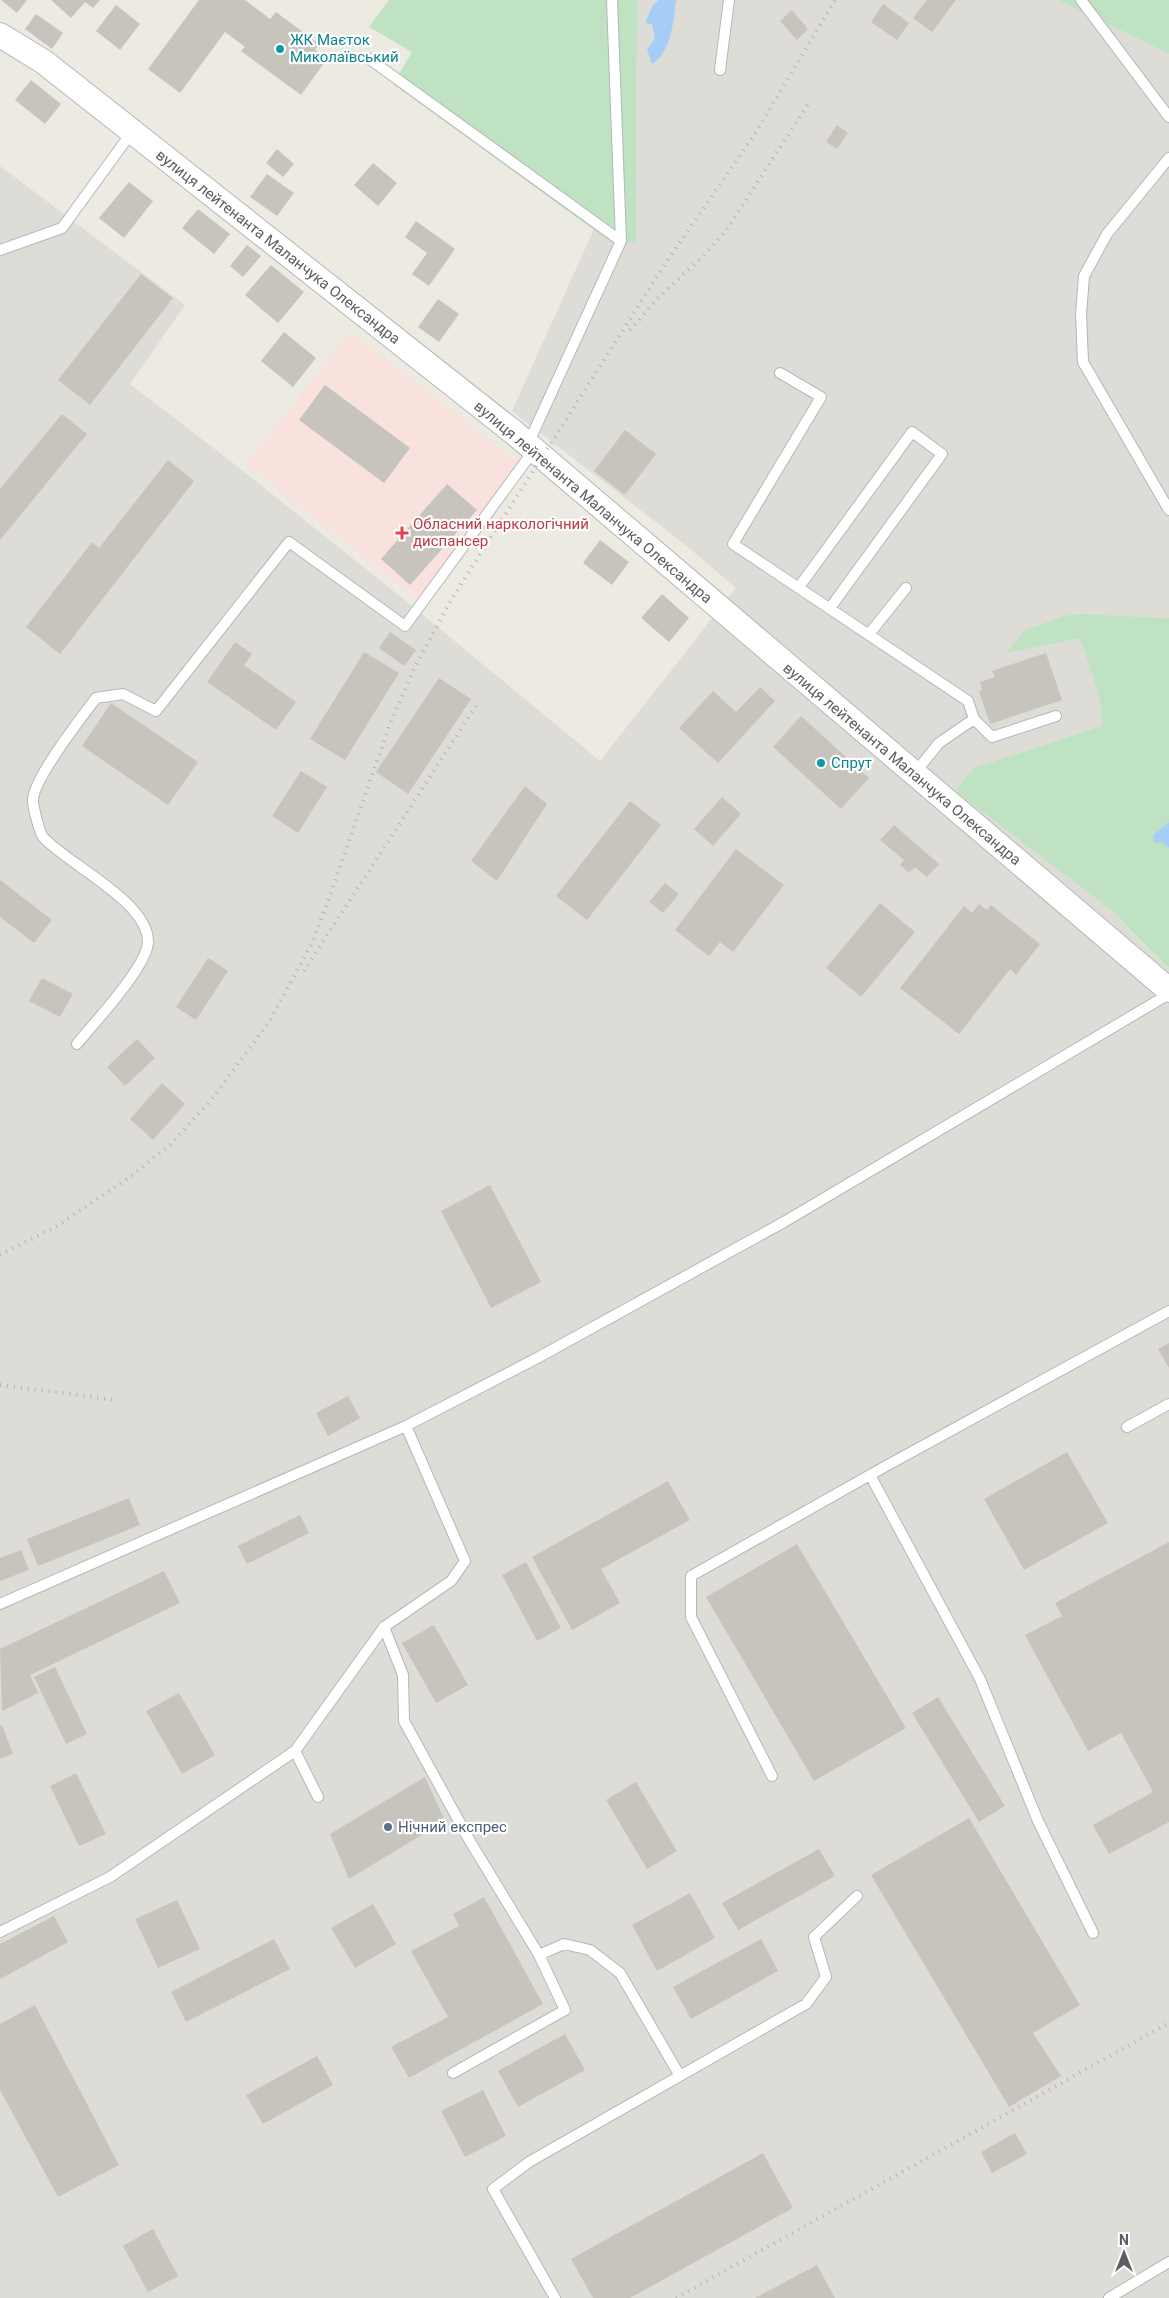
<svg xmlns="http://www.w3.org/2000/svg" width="1169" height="2298" font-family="Roboto,sans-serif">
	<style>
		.industrial { fill: #dddcd6 }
		.medical { fill: #f9e2de }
		.green { fill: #bfe2c2 }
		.water { fill: #a5cdf8 }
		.building { fill: #c7c4be }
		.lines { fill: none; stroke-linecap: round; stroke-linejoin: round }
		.service-casing { stroke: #b4b7bb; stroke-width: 12 }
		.tertiary-casing { stroke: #b4b7bb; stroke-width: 26 }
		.service { stroke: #fff; stroke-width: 10 }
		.tertiary { stroke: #fff; stroke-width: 24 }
		.rail { stroke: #b2b3b3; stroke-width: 4; stroke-dasharray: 1 6; stroke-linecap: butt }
		.culture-dot { fill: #0f9aa8; stroke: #fff; stroke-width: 2 }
		.health-dot { fill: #e0444e; stroke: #fff; stroke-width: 2 }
		.service-dot { fill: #5c6f8a; stroke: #fff; stroke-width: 2 }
		.labels { text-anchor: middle; stroke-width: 4.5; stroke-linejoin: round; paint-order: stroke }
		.culture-label { font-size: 15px; fill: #0d838f; stroke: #fff; text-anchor: start }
		.street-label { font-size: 15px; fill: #5a5d61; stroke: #fff }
		.health-label { font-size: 15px; fill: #be3a42; stroke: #fff; text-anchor: start }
		.service-label { font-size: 15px; fill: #4e5e75; stroke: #fff; text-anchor: start }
	</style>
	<rect width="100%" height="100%" fill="#eceae1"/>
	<path class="industrial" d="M 638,0 L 1058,0 L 1169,54 L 1169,618 L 1083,614 L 1068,615 L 1080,637 L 1100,699 L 1102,726 L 973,768 L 955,791 L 1115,913 L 1136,937 L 1169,968 L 1169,2298 L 0,2298 L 0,166 L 185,305 L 130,384 L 242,470 L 416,609 L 600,761 L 736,588 L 683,543 L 512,411 L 594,229 L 612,243 L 636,94 Z"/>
	<path class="medical" d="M 350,333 L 520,464 L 420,601 L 247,464 Z"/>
	<path class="green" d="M 389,0 L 638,0 L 636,94 L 636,242 L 612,243 L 393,84 L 412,52 L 369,27 Z
		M 1058,0 L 1169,0 L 1169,54 Z
		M 1083,614 L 1169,618 L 1169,822 L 1153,835 L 1169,848 L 1169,968 L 1136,936 L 1115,913 L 955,791 L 973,768 L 1102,726 L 1100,699 L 1080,638 L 1006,653 L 1025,630 L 1068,615 Z"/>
	<path class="water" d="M 659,0 L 676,0 C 673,22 672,51 652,64 L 647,50 L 655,38 L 652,24 L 645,23 L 653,5 Z
		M 1169,822 L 1169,848 L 1161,842 L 1154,843 L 1153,835 Z"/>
	<path class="building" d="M 1,0 L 27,0 L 17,13 Z
		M 51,0 L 100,0 L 93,8 L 85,2 L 71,18 Z
		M 199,0 L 245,0 L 270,19 L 276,12 L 319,44 L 315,50 L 327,59 L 301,95 L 241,51 L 245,47 L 225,32 L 180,93 L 148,69 Z
		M 927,0 L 956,0 L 932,32 L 913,18 Z
		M 883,4 L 909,23 L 897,40 L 871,22 Z
		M 116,5 L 140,24 L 120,50 L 96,31 Z
		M 792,10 L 808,29 L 797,40 L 780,21 Z
		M 36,14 L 63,33 L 52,49 L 25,29 Z
		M 31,80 L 61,104 L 45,124 L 15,100 Z
		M 837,125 L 848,133 L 837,149 L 826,142 Z
		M 277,149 L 294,164 L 283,177 L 266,163 Z
		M 373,163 L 397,183 L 378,206 L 354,185 Z
		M 267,174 L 294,193 L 277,216 L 250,197 Z
		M 129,182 L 153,201 L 124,238 L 99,218 Z
		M 198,209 L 230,234 L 214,254 L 182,228 Z
		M 416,221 L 455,249 L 429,286 L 412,274 L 427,253 L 405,237 Z
		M 247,245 L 261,256 L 243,277 L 230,266 Z
		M 271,265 L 304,292 L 278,323 L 245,295 Z
		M 141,274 L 173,298 L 90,405 L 58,380 Z
		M 438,299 L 459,314 L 439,342 L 418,327 Z
		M 284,332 L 316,358 L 293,387 L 261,361 Z
		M 325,385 L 410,448 L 384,483 L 299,420 Z
		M 62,414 L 87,434 L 0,540 L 0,489 Z
		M 625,430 L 656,454 L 625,495 L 594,471 Z
		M 168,460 L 194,481 L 60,654 L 26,627 L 92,542 L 99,548 Z
		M 447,484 L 477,510 L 410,585 L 381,559 Z
		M 600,540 L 629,562 L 612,585 L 583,563 Z
		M 662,594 L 689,618 L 669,642 L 641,618 Z
		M 390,632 L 416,650 L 404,666 L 379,648 Z
		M 235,642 L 252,654 L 244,665 L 296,702 L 276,730 L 207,682 Z
		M 364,652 L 399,673 L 345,760 L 310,739 Z
		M 1046,653 L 1062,700 L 990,724 L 979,691 L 982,690 L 980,682 L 995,677 L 992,671 Z
		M 439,678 L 471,699 L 408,794 L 376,772 Z
		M 760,687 L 775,701 L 718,763 L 679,728 L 713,691 L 736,712 Z
		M 111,703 L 198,762 L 168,805 L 82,746 Z
		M 801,716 L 869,778 L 841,809 L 773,747 Z
		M 301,771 L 327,787 L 298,833 L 272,816 Z
		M 525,786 L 547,804 L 497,881 L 471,861 Z
		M 722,797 L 741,814 L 713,846 L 694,829 Z
		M 630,801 L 661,825 L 587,920 L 556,896 Z
		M 894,825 L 939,864 L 927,877 L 915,867 L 909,873 L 900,865 L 904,860 L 880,840 Z
		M 736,849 L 784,885 L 733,952 L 720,942 L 709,956 L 675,930 Z
		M 0,880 L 52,920 L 34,943 L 0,917 Z
		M 665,883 L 679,894 L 663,913 L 649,902 Z
		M 880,903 L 915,932 L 861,997 L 826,968 Z
		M 979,904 L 987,910 L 991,905 L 1040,944 L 1016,975 L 1010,969 L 959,1034 L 900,988 L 964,906 L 972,913 Z
		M 208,958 L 228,971 L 196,1020 L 176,1007 Z
		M 42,978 L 73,994 L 60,1017 L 29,1001 Z
		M 137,1039 L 155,1058 L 125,1086 L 107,1067 Z
		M 162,1083 L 185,1104 L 153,1140 L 130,1119 Z
		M 490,1185 L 541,1282 L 491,1308 L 441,1211 Z
		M 1169,1343 L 1169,1368 L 1158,1349 Z
		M 348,1396 L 360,1418 L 328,1436 L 316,1413 Z
		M 1067,1452 L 1108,1523 L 1024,1570 L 984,1499 Z
		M 668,1481 L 690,1520 L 601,1569 L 620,1603 L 572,1630 L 532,1557 Z
		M 129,1498 L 140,1525 L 38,1566 L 27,1539 Z
		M 300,1515 L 309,1533 L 247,1564 L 238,1546 Z
		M 1169,1542 L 1169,1822 L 1109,1854 L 1093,1825 L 1153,1792 L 1121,1733 L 1088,1751 L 1025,1635 L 1062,1616 L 1055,1603 Z
		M 797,1544 L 906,1728 L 814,1781 L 706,1597 Z
		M 21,1550 L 29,1570 L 0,1581 L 0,1558 Z
		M 526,1562 L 561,1628 L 537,1641 L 502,1575 Z
		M 164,1571 L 180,1603 L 30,1675 L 38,1693 L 2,1711 L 0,1649 Z
		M 434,1625 L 468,1685 L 436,1703 L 402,1643 Z
		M 55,1667 L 87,1734 L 66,1744 L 34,1677 Z
		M 179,1693 L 215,1755 L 182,1774 L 146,1711 Z
		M 938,1697 L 1005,1806 L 979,1822 L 912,1713 Z
		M 2,1725 L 13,1754 L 0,1759 L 0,1726 Z
		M 76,1773 L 106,1834 L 79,1846 L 50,1786 Z
		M 425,1777 L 445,1821 L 349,1879 L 330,1834 Z
		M 636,1782 L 677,1851 L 647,1869 L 606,1800 Z
		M 969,1818 L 1080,2005 L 1033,2033 L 1061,2076 L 1009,2107 L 871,1875 Z
		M 819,1849 L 835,1876 L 738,1930 L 722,1903 Z
		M 690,1893 L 715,1938 L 657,1971 L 632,1925 Z
		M 484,1897 L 543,2004 L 409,2078 L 391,2047 L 448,2017 L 411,1951 L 459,1926 L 453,1914 Z
		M 177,1900 L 200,1949 L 158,1968 L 135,1919 Z
		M 373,1904 L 396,1944 L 355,1968 L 331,1928 Z
		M 54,1916 L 68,1942 L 0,1979 L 0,1944 Z
		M 274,1939 L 290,1969 L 186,2022 L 171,1992 Z
		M 761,1939 L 778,1971 L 691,2019 L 673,1987 Z
		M 35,2005 L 119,2165 L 58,2197 L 0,2090 L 0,2024 Z
		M 565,2034 L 585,2070 L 518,2107 L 498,2071 Z
		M 317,2056 L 333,2085 L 263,2124 L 246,2095 Z
		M 483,2090 L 506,2136 L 465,2157 L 441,2111 Z
		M 1015,2133 L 1027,2154 L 992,2173 L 981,2152 Z
		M 763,2153 L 793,2208 L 630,2298 L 593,2298 L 571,2259 Z
		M 153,2229 L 178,2276 L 148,2292 L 123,2246 Z
		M 817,2265 L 835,2298 L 755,2298 Z"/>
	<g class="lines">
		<g class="service-casing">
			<path id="service" d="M 612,0 L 621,241
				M 1081,0 L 1169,117
				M 368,58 L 621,241 L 528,444
				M 720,70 L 729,0
				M 1169,158 L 1107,234 L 1084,276 L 1081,314 L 1083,362 L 1169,510
				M 0,250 L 62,228 L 132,132
				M 780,373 L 821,397 L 733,544 L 968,701 L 974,719 L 992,737 L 1056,716
				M 799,587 L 912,432 L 942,454 L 830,608
				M 869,634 L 906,588
				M 914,774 L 939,743 L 974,719
				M 77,1044 C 93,1024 147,967 148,942 C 149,902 67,864 43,837 C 40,834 33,807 33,801 C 32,780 82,717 96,698 L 123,694 L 156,711 L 289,542 L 405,626 L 534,450
				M 1127,1427 L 1169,1404
				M 870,1475 L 980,1679 L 1038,1821 L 1093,1933
				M 0,1604 L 406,1426 L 539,1357 L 784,1222 L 1169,994
				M 384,1627 L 403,1675 L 404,1721 L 471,1843 L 539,1955 L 564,1944 L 590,1950 L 620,1973 L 680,2076
				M 295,1751 L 318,1797
				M 772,1776 L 691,1617 L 691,1576 L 886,1466 L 1169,1311
				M 0,1932 L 110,1877 L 295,1751 L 384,1627 L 451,1581 L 465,1561 L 406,1426
				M 453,2073 L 565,2010 L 539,1955
				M 555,2298 L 493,2189 L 529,2162 L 806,2004 L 826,1977 L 814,1937 L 857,1896
				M 1109,2298 L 1169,2262"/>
		</g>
		<g class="tertiary-casing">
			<path id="tertiary" d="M 0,35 L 44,62 L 512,431 L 1169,990"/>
		</g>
		<use href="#service" class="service"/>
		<use href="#tertiary" class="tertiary"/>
		<path class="rail" d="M 630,330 L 658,298 L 702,257 L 725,232 L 809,103
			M 304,971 L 476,706
			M 0,1255 L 57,1226 L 130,1177 L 172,1143 L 211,1100 L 269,1022 L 311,945 L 327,904 L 390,724 L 416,665 L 451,600 L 667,261 L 756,132 L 835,0
			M 0,1385 L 117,1400
			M 676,2298 L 1169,2023"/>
	</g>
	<g class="culture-dot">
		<circle cx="280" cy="49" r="5"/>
		<circle cx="821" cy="763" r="5"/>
	</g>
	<path class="health-dot" d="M399.5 525.5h5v5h5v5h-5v5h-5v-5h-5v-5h5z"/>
	<circle class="service-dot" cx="388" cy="1827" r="5"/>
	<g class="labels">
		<g class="culture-label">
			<text x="290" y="45">ЖК Маєток<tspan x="290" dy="17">Миколаївський</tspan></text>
			<text x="831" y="768">Спрут</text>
		</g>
		<g class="street-label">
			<text transform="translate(278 247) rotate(38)" y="5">вулиця лейтенанта Маланчука Олександра</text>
			<text transform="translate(593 502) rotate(40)" y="5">вулиця лейтенанта Маланчука Олександра</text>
			<text transform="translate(902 764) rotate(40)" y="5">вулиця лейтенанта Маланчука Олександра</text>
		</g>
		<g class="health-label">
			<text x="413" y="529">Обласний наркологічний<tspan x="413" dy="17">диспансер</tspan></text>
		</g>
		<g class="service-label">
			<text x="398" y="1832">Нічний експрес</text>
		</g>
	</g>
	<g transform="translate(1124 2253)" stroke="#ffffff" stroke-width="4" paint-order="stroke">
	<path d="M0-4L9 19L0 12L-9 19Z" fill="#5a5d61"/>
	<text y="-8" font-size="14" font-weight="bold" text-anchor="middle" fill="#5a5d61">N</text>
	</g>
</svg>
